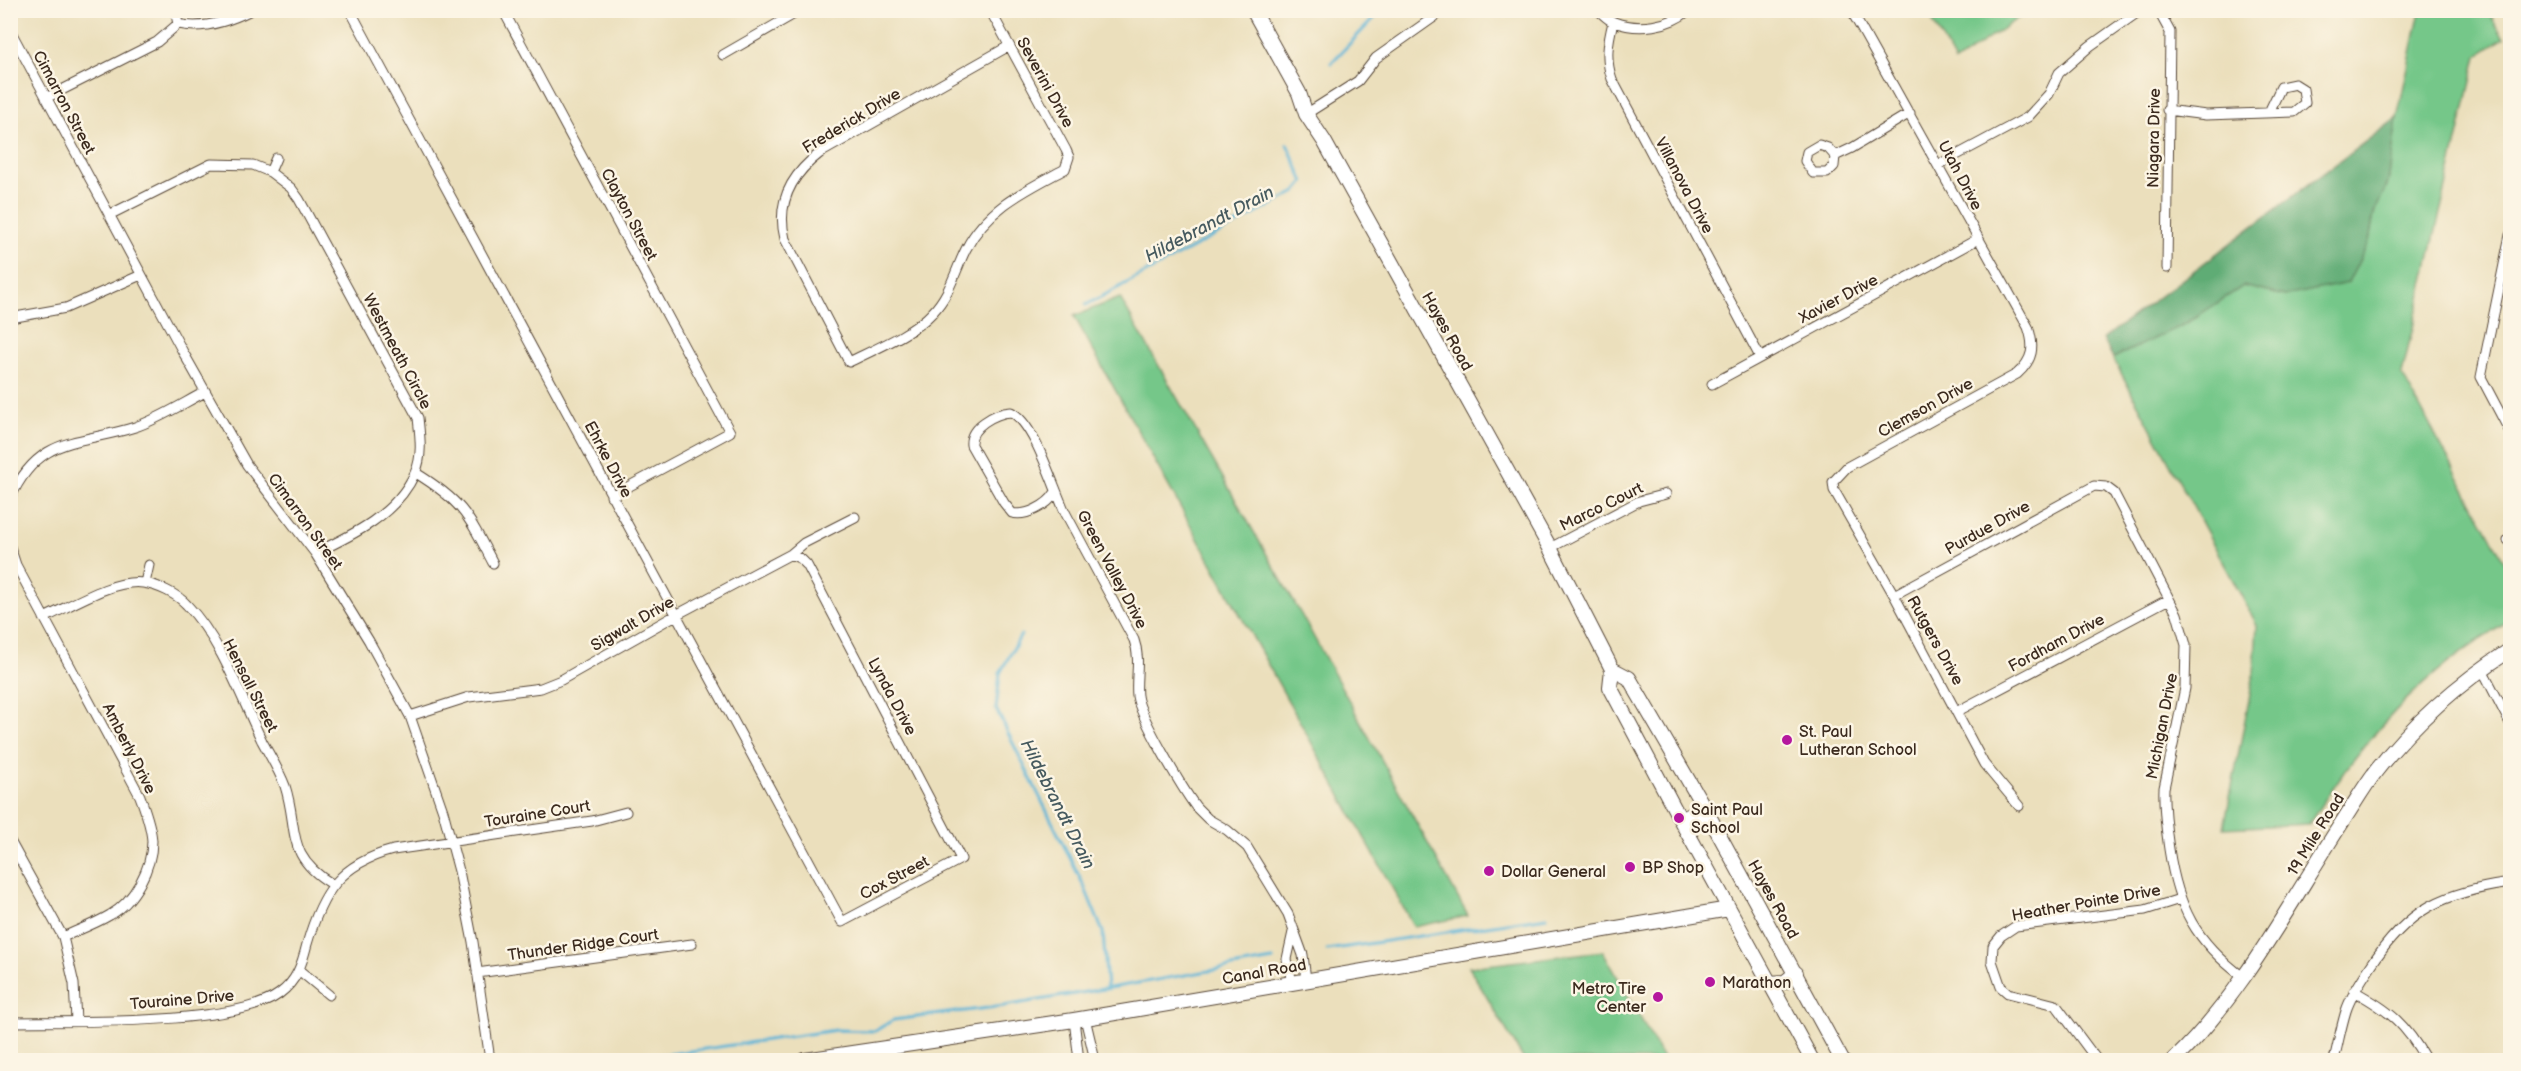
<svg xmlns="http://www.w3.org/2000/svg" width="2521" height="1071" font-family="'Balsamiq Sans',sans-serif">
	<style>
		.green { fill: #74c789; stroke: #587854; stroke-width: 1.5 }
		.forest { fill: #5fac75; stroke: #4d6b4a; stroke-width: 1.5 }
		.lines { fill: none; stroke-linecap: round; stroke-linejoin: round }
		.stream { stroke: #59b4d7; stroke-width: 3 }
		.street-casing { stroke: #554536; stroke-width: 11 }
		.secondary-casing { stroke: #554536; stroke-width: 16 }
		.street { stroke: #fff; stroke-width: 9 }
		.secondary { stroke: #fff; stroke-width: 14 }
		.poi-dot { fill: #b5179e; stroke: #fcf5e5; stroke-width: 2 }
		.labels { text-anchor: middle; stroke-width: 5; stroke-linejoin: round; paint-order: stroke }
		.street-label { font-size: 16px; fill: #3b2a1e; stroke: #fcf5e5 }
		.poi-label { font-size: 16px; fill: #3b2a1e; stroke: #fcf5e5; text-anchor: start }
		.water-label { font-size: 18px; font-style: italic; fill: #465a5f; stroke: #fcf5e5 }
	</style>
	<rect width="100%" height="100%" fill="#fcf5e5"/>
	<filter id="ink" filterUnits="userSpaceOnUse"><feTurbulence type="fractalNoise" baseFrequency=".0167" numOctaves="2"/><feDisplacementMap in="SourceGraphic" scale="12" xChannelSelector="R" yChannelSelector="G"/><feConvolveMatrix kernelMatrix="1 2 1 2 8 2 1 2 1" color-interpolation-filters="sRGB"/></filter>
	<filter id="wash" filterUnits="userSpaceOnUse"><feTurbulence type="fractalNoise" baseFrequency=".008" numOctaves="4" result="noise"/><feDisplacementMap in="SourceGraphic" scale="24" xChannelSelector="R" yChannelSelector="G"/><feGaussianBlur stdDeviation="1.35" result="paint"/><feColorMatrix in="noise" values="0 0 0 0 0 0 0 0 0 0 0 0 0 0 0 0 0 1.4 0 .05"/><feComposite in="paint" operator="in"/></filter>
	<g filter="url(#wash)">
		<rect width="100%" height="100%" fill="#ebdfbc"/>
		<path class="green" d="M 1927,11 L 2028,11 L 1955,62 Z
			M 2420,11 L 2488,11 L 2504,38 L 2477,56 L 2402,374 L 2510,572 L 2510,621 C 2422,672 2363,738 2309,824 L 2224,828 L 2254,674 L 2257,625 L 2113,358 L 2183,325 L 2243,286 L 2285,296 L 2369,241 L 2374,213 L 2388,183 L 2397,118 Z
			M 1120,298 L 1306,623 L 1468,916 L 1414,927 L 1074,316 Z
			M 1603,951 L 1664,1060 L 1524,1060 L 1469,967 Z"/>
		<path class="forest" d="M 2397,118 L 2388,183 L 2374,213 L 2369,241 L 2348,283 L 2285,296 L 2243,286 L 2183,325 L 2113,358 L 2103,339 Z"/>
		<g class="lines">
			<path class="stream" d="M 1331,63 L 1382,10
				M 1086,305 L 1296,192 L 1304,182 L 1287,144
				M 1021,635 L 1000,673 L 996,709 L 1084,886 L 1103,932 L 1107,989
				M 1327,950 L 1547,917
				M 613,1060 L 623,1058 L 642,1058 L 836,1030 L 875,1031 L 893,1020 L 1004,1006 L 1273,960"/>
		</g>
	</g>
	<g filter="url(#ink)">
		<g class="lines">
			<g class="street-casing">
				<path id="street" d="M 175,10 L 178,24
					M 350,10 L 842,922 L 961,859 L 807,565 L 801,559 L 791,554
					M 503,10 L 730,432 L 611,496
					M 990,10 L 1066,150 L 1069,157 L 1065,169 C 1026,190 987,208 966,249 C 955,271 950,295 932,313 C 914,333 873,350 849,362 L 785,239 C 776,203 791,175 820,153 L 1009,46
					M 1598,10 C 1603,14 1608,20 1614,22 C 1638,31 1669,27 1689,10
					M 1851,10 L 2028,327 C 2035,347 2033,360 2017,374 L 1847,467 L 1833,482 L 1834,490 L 1894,595 L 1984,764 L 2019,806
					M 2158,10 L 2170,32 L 2167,268
					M 1613,22 C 1608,42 1605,59 1612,79 L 1760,357
					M 10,30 L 183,352 L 247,465 L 315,553 L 369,641 L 410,716 L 443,811 L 459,871 L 473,942 L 490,1060
					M 723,55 L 801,10
					M 46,98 L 157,42 L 178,24 C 202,30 229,21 251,10
					M 2167,110 L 2206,115 L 2294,112 L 2305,103 L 2303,89 L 2295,84 L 2281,87 L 2269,112
					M 1306,114 L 1358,81 L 1376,58 L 1444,10
					M 1835,156 L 1828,148 L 1819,145 L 1807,152 L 1805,161 L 1813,173 L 1827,173 L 1834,166 L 1835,156 L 1852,148 L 1910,113
					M 1938,165 L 2028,117 L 2049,94 L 2059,73 L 2090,46 L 2141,10
					M 270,172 L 291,188 L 299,199 L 418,418 C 420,436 423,456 415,473 C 397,514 353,535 315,553
					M 109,215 L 211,164 L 253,165 L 270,172 L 276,158
					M 2510,235 L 2481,377 L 2510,432
					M 10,318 L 66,308 L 141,275
					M 1712,384 L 1978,239
					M 416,473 C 463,502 468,515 493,563
					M 1055,493 C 1048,505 1026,517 1012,513 L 1004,503 L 971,445 C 969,427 995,413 1011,412 C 1035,423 1054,490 1066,514 L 1134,640 C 1141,659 1135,677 1137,696 C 1140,717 1182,788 1196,807 L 1208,819 L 1227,830 L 1247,847 L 1288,914 L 1303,955 L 1306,980
					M 10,499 C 39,434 79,445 135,427 C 159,419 182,404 205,392
					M 2508,540 L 2510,538
					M 10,547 L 16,565 L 140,796 C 145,810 151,825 152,841 C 152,868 134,902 110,915 C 95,924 78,930 63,937
					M 1550,548 L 1639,501 L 1666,494
					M 145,583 L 149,565
					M 1894,595 L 2094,486 L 2106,487 L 2114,493 L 2177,614 L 2186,645 L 2185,688 L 2164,788 C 2163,809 2166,828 2169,849 C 2178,908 2195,941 2243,977
					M 44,618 C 71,606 113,579 143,583 C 158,585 177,594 187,605 C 221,640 241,697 262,741 C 270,756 279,770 285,786 C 299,829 284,855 332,884
					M 2482,669 L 2510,723
					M 1958,711 L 2169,599
					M 410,716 L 469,697 L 541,688 L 561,680 L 676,615 L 791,554 L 804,543 L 855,517
					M 10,841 L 63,937 L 74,984 L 76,1021
					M 300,971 L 329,995
					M 477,973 L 692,944
					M 1292,983 L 1287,959 L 1293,932
					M 2354,991 C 2390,1011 2406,1024 2426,1060
					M 1085,1018 L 1095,1060
					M 1074,1020 L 1079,1060
					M 10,1022 C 69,1021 236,1026 279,994 C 297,981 302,964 307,944 C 322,892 340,864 393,850 L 592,821 L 626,812
					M 2097,1060 L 2056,1005 L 2008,993 L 2001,987 L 1992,961 L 1993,946 L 2001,936 L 2016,926 L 2145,910 L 2180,899
					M 2334,1060 C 2338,1044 2341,1027 2346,1011 C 2351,995 2361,981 2370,967 C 2408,908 2443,893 2510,883"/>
			</g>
			<g class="secondary-casing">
				<path id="secondary" d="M 1253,10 L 1299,93 L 1306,114 L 1324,141 L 1550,548 L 1612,669 L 1629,678 L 1709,816 L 1842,1060
					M 1612,669 L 1610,687 L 1680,819 L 1812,1060
					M 1680,819 L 1695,814 L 1709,816
					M 1769,983 L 1785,982 L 1796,973
					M 805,1060 L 1074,1020 L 1729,909
					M 2174,1060 C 2243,994 2289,904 2341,824 C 2353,806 2363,788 2376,771 C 2414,722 2459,683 2510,650"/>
			</g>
			<use href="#street" class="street"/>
			<use href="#secondary" class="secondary"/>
		</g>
	</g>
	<g class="poi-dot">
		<circle cx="1787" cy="740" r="6"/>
		<circle cx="1679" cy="818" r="6"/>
		<circle cx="1630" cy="867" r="6"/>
		<circle cx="1489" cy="871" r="6"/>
		<circle cx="1710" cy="982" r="6"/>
		<circle cx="1658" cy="997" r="6"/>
	</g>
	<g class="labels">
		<g class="street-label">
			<text transform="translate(1046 82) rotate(61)" y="6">Severini Drive</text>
			<text transform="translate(65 102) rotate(62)" y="6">Cimarron Street</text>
			<text transform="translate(851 120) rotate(-31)" y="6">Frederick Drive</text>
			<text transform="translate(2153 138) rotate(-89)" y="6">Niagara Drive</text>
			<text transform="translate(1961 175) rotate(62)" y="6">Utah Drive</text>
			<text transform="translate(1685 185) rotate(62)" y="6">Villanova Drive</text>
			<text transform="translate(630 214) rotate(62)" y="6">Clayton Street</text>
			<text transform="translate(1838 298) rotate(-28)" y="6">Xavier Drive</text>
			<text transform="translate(1448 331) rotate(61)" y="6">Hayes Road</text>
			<text transform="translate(398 351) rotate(62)" y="6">Westmeath Circle</text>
			<text transform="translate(1925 407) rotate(-29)" y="6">Clemson Drive</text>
			<text transform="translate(609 459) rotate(62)" y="6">Ehrke Drive</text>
			<text transform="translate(1601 506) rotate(-26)" y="6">Marco Court</text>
			<text transform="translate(306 521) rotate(54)" y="6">Cimarron Street</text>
			<text transform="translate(1987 527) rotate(-29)" y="6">Purdue Drive</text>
			<text transform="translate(1113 569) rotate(62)" y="6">Green Valley Drive</text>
			<text transform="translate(632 623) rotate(-30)" y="6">Sigwalt Drive</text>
			<text transform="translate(1936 640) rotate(61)" y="6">Rutgers Drive</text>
			<text transform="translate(2056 642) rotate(-28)" y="6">Fordham Drive</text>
			<text transform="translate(251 685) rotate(63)" y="6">Hensall Street</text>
			<text transform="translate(893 696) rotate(62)" y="6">Lynda Drive</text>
			<text transform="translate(2161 726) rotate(-79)" y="6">Michigan Drive</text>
			<text transform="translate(130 748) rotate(63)" y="6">Amberly Drive</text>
			<text transform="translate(537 813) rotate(-9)" y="6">Touraine Court</text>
			<text transform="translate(2315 834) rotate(-58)" y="6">19 Mile Road</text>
			<text transform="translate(894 877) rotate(-28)" y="6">Cox Street</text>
			<text transform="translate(1774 899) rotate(61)" y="6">Hayes Road</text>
			<text transform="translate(2086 902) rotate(-10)" y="6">Heather Pointe Drive</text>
			<text transform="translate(583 944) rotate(-8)" y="6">Thunder Ridge Court</text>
			<text transform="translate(1264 971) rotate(-10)" y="6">Canal Road</text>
			<text transform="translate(182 999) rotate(-5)" y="6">Touraine Drive</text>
		</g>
		<g class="poi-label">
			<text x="1799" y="737">St. Paul<tspan x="1799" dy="18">Lutheran School</tspan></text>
			<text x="1691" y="815">Saint Paul<tspan x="1691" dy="18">School</tspan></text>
			<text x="1642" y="873">BP Shop</text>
			<text x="1501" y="877">Dollar General</text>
			<text x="1722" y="988">Marathon</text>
			<text x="1646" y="994" text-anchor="end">Metro Tire<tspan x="1646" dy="18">Center</tspan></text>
		</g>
		<g class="water-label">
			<text transform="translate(1209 224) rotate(-28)" y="6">Hildebrandt Drain</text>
			<text transform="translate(1058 804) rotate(63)" y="6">Hildebrandt Drain</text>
		</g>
	</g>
	<rect width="2521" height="1071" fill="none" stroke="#fcf5e5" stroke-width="36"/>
</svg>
